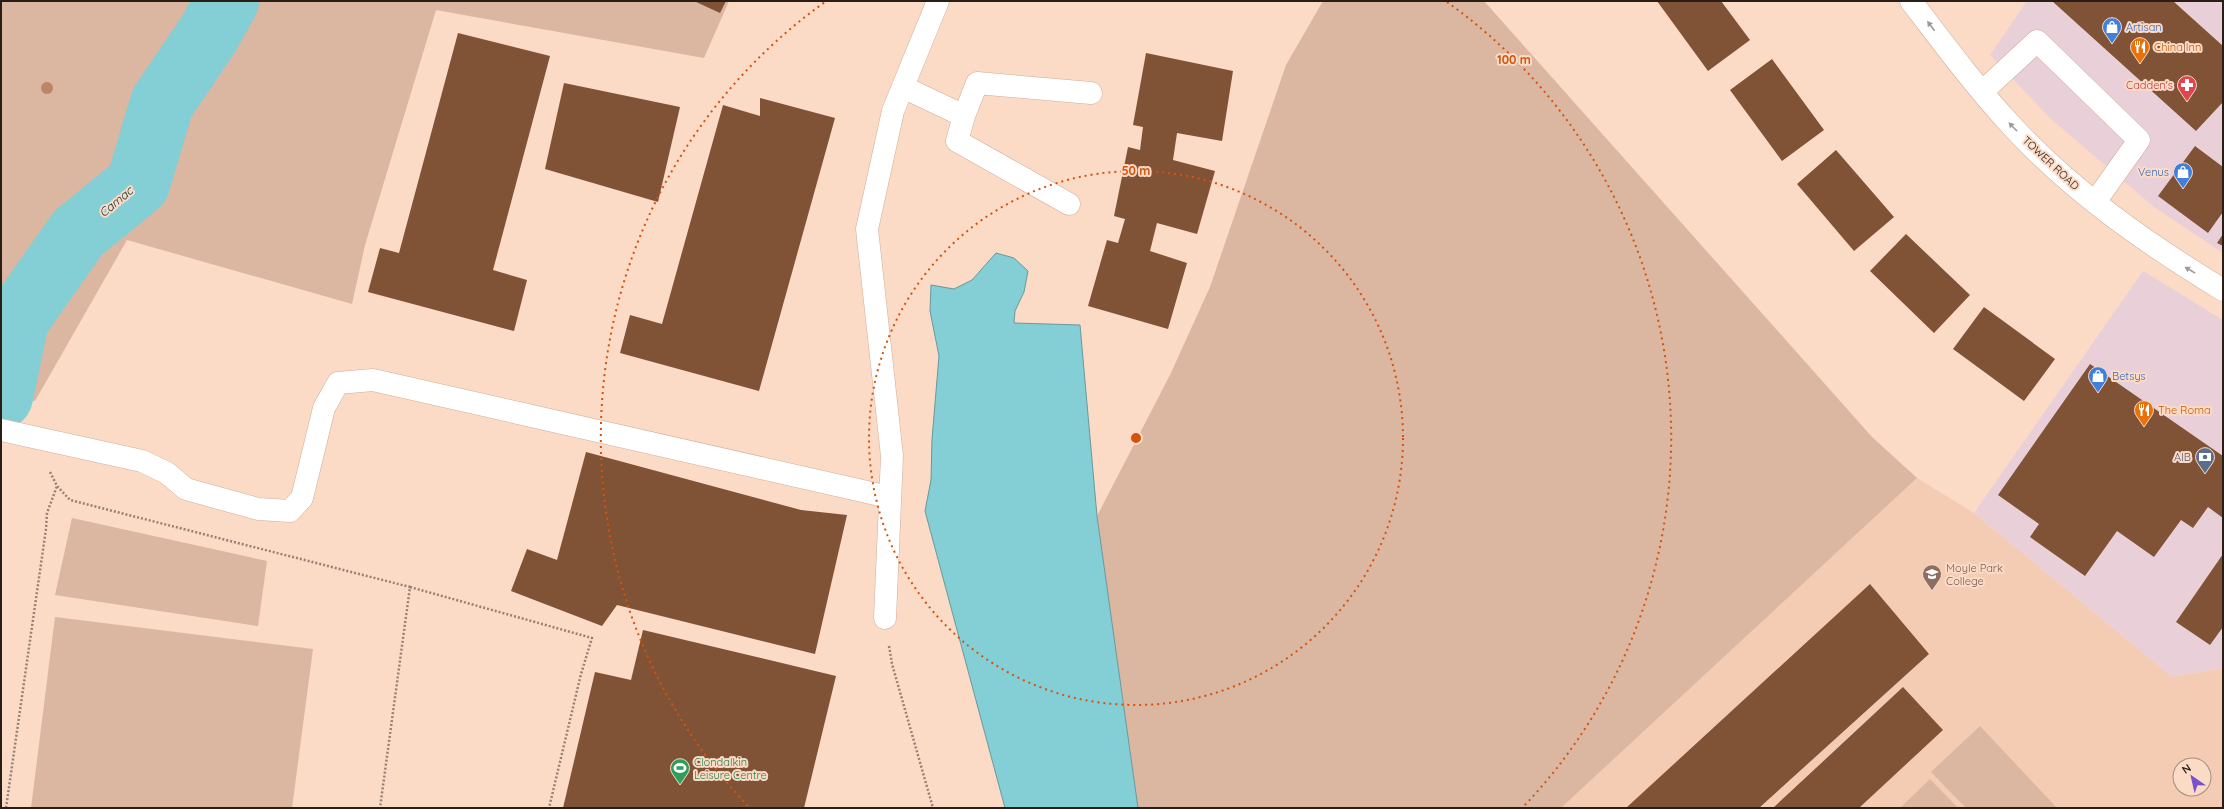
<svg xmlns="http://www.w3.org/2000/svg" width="2224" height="809" font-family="Quicksand,sans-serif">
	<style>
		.commercial { fill: #e9d0d8 }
		.built { fill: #f4ccb4; fill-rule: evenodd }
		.green { fill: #dbb6a1 }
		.water { fill: #84ced5; stroke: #69999c }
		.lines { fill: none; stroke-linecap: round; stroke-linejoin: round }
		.river { stroke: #84ced5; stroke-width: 64 }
		.building { fill: #805236 }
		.minor-casing { stroke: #cfae9c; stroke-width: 23 }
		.path { stroke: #988173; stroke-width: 2.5; stroke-dasharray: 2 2; stroke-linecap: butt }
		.minor { stroke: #fff; stroke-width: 22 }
		.tree { fill: #b98765 }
		.oneway { fill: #9f9996 }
		.ring { fill: none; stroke: #d5530d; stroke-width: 2; stroke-dasharray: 2 4 }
		.labels { text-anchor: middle; stroke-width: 4; stroke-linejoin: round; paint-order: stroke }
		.shop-label { font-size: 11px; fill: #366cbe; stroke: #fbdac6; text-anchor: start }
		.food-label { font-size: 11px; fill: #c56008; stroke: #fbdac6; text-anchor: start }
		.health-label { font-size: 11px; fill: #be3a42; stroke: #fbdac6; text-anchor: end }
		.street-label { font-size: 11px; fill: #291d16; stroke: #fbdac6 }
		.service-label { font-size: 11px; fill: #4e5e75; stroke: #fbdac6; text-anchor: end }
		.education-label { font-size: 11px; fill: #785e54; stroke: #fbdac6; text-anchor: start }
		.leisure-label { font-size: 11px; fill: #27864d; stroke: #fbdac6; text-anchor: start }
		.water-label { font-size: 12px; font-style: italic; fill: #092f32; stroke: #fbdac6 }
		.centre { fill: #d5530d; stroke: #fbdac6; stroke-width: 2 }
		.ring-label { font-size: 12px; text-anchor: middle; font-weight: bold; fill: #d5530d; stroke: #fbdac6; stroke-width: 4; stroke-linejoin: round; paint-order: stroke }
	</style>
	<rect width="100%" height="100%" fill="#fbdac6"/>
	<path class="commercial" d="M 2027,1 L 2223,1 L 2223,253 L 2154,207 L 2051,119 L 1990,55 Z
		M 2143,271 L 2223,320 L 2223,668 L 2172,677 L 1974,513 Z"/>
	<path class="built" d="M 1917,478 L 1974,513 L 2172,677 L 2223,668 L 2223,808 L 1561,808 ZM 2180,765 L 2204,765 L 2204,789 L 2180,789 Z"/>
	<path class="green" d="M 1,1 L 729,1 L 704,58 L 436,10 L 365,245 L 352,304 L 127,240 L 35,401 L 1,395 Z
		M 1323,1 L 1484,1 L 1872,437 L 1917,478 L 1561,808 L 1138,808 L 1097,516 L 1170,375 L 1210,287 L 1286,65 Z
		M 72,518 L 267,561 L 258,626 L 55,595 Z
		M 55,617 L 313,649 L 292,808 L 31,808 Z
		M 1980,726 L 2057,808 L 1966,808 L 1931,772 Z
		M 1930,779 L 1958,808 L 1900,808 Z"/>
	<path class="water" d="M 996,253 L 1014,258 L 1028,271 L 1024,292 L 1015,311 L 1014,323 L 1080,325 L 1097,516 L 1138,808 L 1005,808 L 925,511 L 931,480 L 932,439 L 939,356 L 930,311 L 931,285 L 954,289 L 972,280 Z"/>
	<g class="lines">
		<path class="river" d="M 1,397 L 17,320 L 78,233 L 138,184 L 162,103 L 208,35 L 227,1"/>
	</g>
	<path class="building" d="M 694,1 L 726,1 L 720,13 Z
		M 1657,1 L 1721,1 L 1750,40 L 1708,71 Z
		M 2052,1 L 2173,1 L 2223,46 L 2223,102 L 2196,131 Z
		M 458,33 L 550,56 L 493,270 L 527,280 L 514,331 L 368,292 L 380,248 L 399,253 Z
		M 1146,53 L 1233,71 L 1222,141 L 1177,133 L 1173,160 L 1215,171 L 1197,234 L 1157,223 L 1150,251 L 1187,263 L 1168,329 L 1088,306 L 1107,240 L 1118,243 L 1125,219 L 1114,216 L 1128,147 L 1140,150 L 1143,127 L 1133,125 Z
		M 1772,59 L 1824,130 L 1782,161 L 1730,90 Z
		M 564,83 L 680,107 L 658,202 L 545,169 Z
		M 760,98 L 835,118 L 759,391 L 620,353 L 630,315 L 662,324 L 723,105 L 760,116 Z
		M 2195,146 L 2223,167 L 2223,212 L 2208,233 L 2158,196 Z
		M 1836,150 L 1894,217 L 1854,251 L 1797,184 Z
		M 1906,234 L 1970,295 L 1934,333 L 1870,271 Z
		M 2223,234 L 2223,246 L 2217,243 Z
		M 1984,307 L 2055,359 L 2024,401 L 1953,349 Z
		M 2090,364 L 2223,456 L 2223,518 L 2208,507 L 2193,528 L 2181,520 L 2154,557 L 2117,531 L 2085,576 L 2030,537 L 2039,524 L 1998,495 Z
		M 586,452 L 801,510 L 847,515 L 815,654 L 617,605 L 602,626 L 511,591 L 527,549 L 557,560 Z
		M 2223,554 L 2223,627 L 2210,645 L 2176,622 Z
		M 1870,584 L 1929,654 L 1759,808 L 1626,808 Z
		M 643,630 L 836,676 L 804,808 L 563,808 L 595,672 L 631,680 Z
		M 1903,687 L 1943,730 L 1859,808 L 1773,808 Z"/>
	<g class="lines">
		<g class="minor-casing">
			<path id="minor" d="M 1911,1 C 1943,43 1975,86 2010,124 C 2071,191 2146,243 2223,290
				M 903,87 L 964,116
				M 1983,91 L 2037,41 L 2139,140 L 2095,202
				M 1069,204 L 957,141 L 964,116 L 977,83 L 1091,93
				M 1,430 L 142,461 L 167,473 L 186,489 L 258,509 L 290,511 L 302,498 L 324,408 L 338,383 L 373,380 L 889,497
				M 885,618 L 892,456 L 867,229 L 893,111 L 938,1"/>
		</g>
		<path class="path" d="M 50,472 L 57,486 L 70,500 L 410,587 L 380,808
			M 410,587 L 592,638 L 581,674 L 549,808
			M 889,646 L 892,664 L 933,808
			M 6,808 L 46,529 L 47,513 L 57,486"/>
		<use href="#minor" class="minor"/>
	</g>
	<circle class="tree" cx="47" cy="88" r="6"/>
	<defs><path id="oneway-solid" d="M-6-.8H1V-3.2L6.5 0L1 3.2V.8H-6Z"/></defs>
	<g class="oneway">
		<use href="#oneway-solid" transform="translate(1931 26) rotate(-127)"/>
		<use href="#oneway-solid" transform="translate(2013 127) rotate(-134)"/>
		<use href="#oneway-solid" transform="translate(2190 270) rotate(-149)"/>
	</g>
	<g class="ring">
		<circle cx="1136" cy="438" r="267"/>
		<path d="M748 806A535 535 0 0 1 825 2M1447 2A535 535 0 0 1 1524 806"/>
	</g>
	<defs>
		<g id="shop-pin" transform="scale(1)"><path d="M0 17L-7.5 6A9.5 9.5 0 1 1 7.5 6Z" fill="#3f7fe0" stroke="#fbdac6"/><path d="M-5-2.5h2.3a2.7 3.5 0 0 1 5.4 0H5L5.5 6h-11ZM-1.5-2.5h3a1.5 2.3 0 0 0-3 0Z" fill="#fff"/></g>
		<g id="restaurant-pin" transform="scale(1)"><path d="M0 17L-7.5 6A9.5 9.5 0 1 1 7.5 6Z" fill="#e8710a" stroke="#fbdac6"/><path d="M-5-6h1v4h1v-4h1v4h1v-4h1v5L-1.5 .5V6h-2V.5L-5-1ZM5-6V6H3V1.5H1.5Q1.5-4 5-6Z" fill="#fff"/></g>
		<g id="pharmacy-pin" transform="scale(1)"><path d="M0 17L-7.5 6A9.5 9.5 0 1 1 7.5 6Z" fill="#e0444e" stroke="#fbdac6"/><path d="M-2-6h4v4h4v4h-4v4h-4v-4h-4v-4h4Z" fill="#fff"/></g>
		<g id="bank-pin" transform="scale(1)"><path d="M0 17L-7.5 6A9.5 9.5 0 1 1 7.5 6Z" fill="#5c6f8a" stroke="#fbdac6"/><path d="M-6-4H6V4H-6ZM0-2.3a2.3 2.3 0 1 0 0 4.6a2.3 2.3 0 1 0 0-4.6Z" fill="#fff"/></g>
		<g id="school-pin" transform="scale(1)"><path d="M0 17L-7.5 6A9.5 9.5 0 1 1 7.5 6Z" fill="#8d6e63" stroke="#fbdac6"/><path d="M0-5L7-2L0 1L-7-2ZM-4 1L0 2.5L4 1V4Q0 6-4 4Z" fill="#fff"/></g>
		<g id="stadium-pin" transform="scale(1)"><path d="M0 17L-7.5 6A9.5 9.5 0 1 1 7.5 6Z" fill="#2e9e5b" stroke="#fbdac6"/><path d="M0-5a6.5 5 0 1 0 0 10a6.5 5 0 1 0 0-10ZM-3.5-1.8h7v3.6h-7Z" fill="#fff"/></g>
	</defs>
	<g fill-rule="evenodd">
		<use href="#shop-pin" x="2112" y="27"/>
		<use href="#restaurant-pin" x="2140" y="47"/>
		<use href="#pharmacy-pin" x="2187" y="85"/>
		<use href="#shop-pin" x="2183" y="172"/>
		<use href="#shop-pin" x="2098" y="376"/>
		<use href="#restaurant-pin" x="2144" y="410"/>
		<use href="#bank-pin" x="2205" y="457"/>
		<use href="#school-pin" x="1932" y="574"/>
		<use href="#stadium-pin" x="680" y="768"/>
	</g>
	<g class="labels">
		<g class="shop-label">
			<text x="2126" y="31">Artisan</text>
			<text x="2169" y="176" text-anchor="end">Venus</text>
			<text x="2112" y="380">Betsys</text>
		</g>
		<g class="food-label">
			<text x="2154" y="51">China Inn</text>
			<text x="2158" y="414">The Roma</text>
		</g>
		<g class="health-label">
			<text x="2173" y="89">Cadden's</text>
		</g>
		<g class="street-label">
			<text transform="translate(2051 163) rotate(43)" y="4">TOWER ROAD</text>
		</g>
		<g class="service-label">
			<text x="2191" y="461">AIB</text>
		</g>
		<g class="education-label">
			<text x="1946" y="572">Moyle Park<tspan x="1946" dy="13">College</tspan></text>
		</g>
		<g class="leisure-label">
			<text x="694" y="766">Clondalkin<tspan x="694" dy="13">Leisure Centre</tspan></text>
		</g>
		<g class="water-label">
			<text transform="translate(116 202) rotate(-40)" y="4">Camac</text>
		</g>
	</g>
	<circle cx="1136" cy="438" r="6" class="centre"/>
	<g class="ring-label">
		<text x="1514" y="64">100 m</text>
		<text x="1136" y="175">50 m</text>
	</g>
	<rect width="2224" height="809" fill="none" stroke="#291d16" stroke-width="4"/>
	<g transform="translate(2192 777) rotate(326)"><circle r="19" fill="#fbdac6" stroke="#a78e80"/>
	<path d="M0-3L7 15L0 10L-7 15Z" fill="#7853cc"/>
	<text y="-6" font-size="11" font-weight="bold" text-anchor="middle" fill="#291d16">N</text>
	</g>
</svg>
